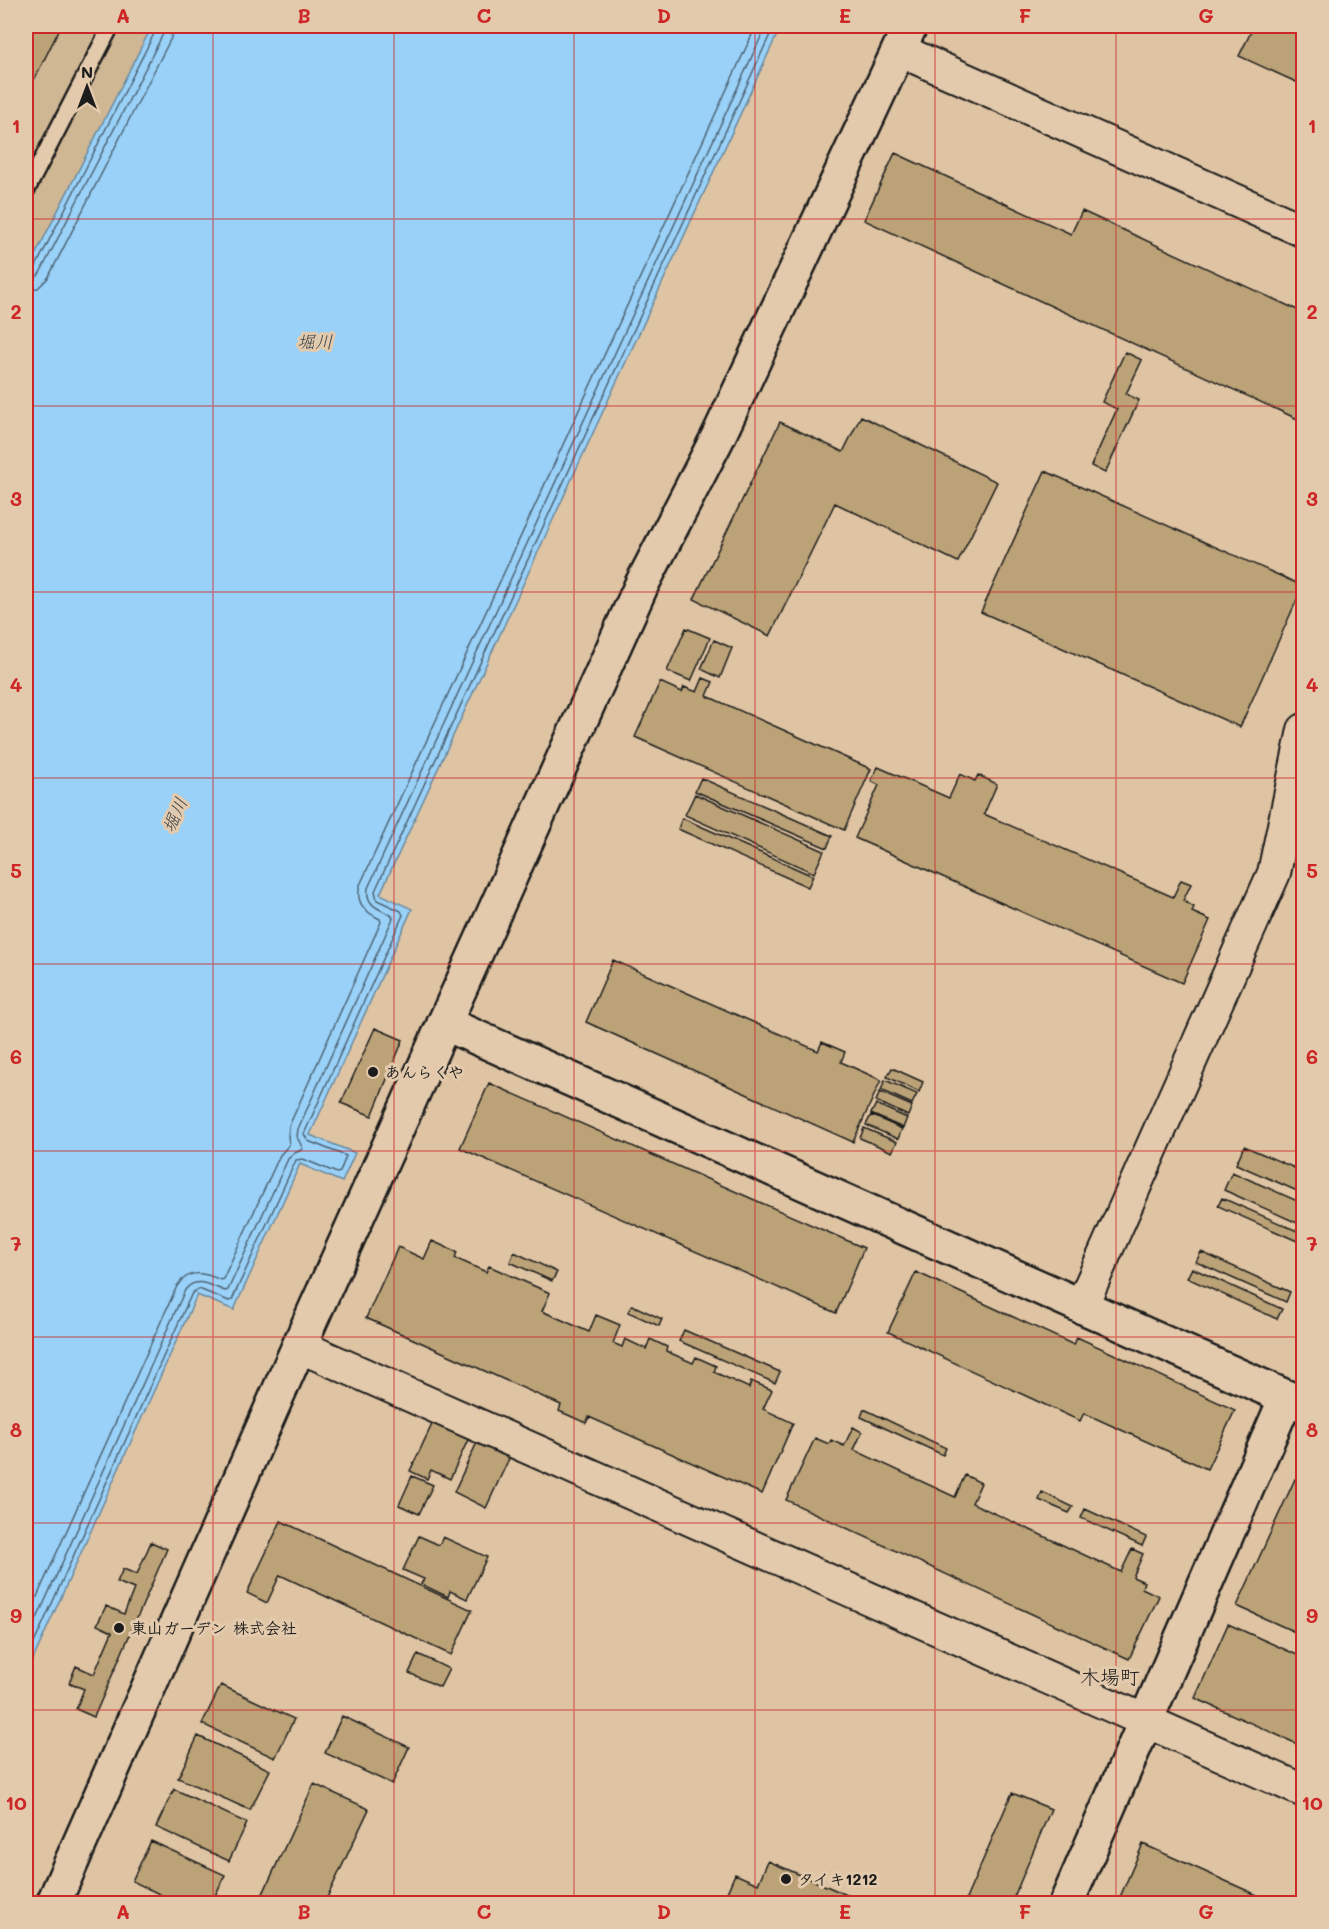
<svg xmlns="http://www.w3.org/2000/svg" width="1329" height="1929" font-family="Mali,'Klee One',sans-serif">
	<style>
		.built { fill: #d0b794 }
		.water { fill: #99d1f8; stroke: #6789a0; stroke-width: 1.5 }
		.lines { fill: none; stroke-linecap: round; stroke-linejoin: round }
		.shore { stroke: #4e6474; stroke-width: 1.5 }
		.building { fill: #bba277; stroke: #1c1c1c; stroke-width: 1.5 }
		.service-casing { stroke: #1c1c1c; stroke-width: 20 }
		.minor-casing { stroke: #1c1c1c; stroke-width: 36 }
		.tertiary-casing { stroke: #1c1c1c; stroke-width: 38 }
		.service { stroke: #e4caac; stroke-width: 15 }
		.minor { stroke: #e4caac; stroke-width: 32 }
		.tertiary { stroke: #e4caac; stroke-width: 33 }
		.grid { fill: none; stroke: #cd2727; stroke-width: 1.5; stroke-opacity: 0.55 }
		.poi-dot { fill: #1c1c1c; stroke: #e4caac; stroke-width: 2 }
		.labels { text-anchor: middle; stroke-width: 6; stroke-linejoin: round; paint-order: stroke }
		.poi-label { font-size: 16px; font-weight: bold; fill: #1c1c1c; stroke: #e4caac; text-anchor: start }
		.water-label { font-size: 18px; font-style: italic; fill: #354048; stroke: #e4caac }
		.quarter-label { font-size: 20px; fill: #1c1c1c; stroke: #e4caac }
		.neatline { fill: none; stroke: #cd2727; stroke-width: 2 }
		.grid-label { font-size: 20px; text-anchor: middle; font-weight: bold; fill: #cd2727 }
	</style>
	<rect width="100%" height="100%" fill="#dfc4a3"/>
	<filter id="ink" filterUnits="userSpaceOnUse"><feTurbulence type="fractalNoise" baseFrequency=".0167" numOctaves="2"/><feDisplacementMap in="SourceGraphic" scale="12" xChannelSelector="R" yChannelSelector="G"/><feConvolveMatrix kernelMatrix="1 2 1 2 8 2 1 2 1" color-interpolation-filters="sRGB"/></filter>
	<g filter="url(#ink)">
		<path class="built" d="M 26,26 L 152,26 L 26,273 Z"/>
		<path class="water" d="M 152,26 L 781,26 L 380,894 L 412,909 L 310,1135 L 355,1153 L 342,1182 L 300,1164 L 234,1310 L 197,1295 L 26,1675 L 26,273 Z"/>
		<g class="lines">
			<path class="shore" d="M 26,274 L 30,273 L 34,270 L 156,30 L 157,26
				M 26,281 L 34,280 L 40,273 L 163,34 L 164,26
				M 26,290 L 38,288 L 48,278 L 171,38 L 174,26
				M 26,1621 L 177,1286 C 189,1268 204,1273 221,1280 L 223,1279 L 280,1155 L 289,1145 L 288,1135 L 289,1126 L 381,922 L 380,919 C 365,912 355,903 360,885 L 756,26
				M 26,1643 L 185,1290 C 196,1275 211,1286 225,1291 L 228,1290 L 288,1159 L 293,1154 L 303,1149 L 297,1137 L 298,1129 L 393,918 L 391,915 C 379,909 365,905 368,888 L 766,26
				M 26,1661 L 192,1293 L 199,1289 L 229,1301 L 232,1300 L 296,1160 L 303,1159 L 337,1173 L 340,1172 L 346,1156 L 308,1141 L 304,1134 L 403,915 L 401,911 L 377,900 L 375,891 L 774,26"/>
		</g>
		<path class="building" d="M 26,26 L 61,26 L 26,96 Z
			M 1254,26 L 1286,26 L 1304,33 L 1304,65 L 1296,82 L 1239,56 Z
			M 895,153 L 1071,234 L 1082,211 L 1304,313 L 1304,422 L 864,220 Z
			M 1125,352 L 1142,360 L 1126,394 L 1139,400 L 1105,473 L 1091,466 L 1117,409 L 1102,402 Z
			M 861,416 L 997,482 L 958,562 L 835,503 L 770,636 L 694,599 L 780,422 L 843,452 Z
			M 1045,471 L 1303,586 L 1240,727 L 981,612 Z
			M 686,628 L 710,638 L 691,681 L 667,671 Z
			M 714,640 L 732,648 L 720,678 L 701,669 Z
			M 703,678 L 713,682 L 707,696 L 871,769 L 844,830 L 635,737 L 660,682 L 682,692 L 684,687 L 697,692 Z
			M 878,767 L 949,798 L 960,774 L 975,781 L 978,775 L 997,784 L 984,814 L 1173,897 L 1181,880 L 1191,884 L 1183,901 L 1194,907 L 1192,912 L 1210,920 L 1182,983 L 855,838 L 879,785 L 871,781 Z
			M 701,778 L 832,836 L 827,848 L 695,791 Z
			M 695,794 L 824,851 L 814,873 L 685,815 Z
			M 682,818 L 813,876 L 808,887 L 678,829 Z
			M 613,960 L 818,1051 L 822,1042 L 845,1052 L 841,1062 L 881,1080 L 853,1142 L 586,1022 Z
			M 375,1028 L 403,1040 L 372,1116 L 341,1103 Z
			M 892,1068 L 923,1082 L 919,1092 L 887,1077 Z
			M 885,1080 L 917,1094 L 912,1104 L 881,1090 Z
			M 489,1083 L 864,1248 L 836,1313 L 460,1148 Z
			M 880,1092 L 912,1106 L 908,1116 L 876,1101 Z
			M 876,1104 L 907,1118 L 903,1128 L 871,1114 Z
			M 871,1115 L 902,1129 L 898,1139 L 866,1125 Z
			M 864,1128 L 897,1142 L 892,1152 L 860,1138 Z
			M 1244,1146 L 1304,1172 L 1304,1194 L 1236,1164 Z
			M 1232,1172 L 1304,1204 L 1304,1226 L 1224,1190 Z
			M 1222,1198 L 1304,1234 L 1304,1244 L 1218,1206 Z
			M 432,1241 L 457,1252 L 455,1258 L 486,1272 L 489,1266 L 550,1293 L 542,1311 L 589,1332 L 596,1315 L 620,1325 L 613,1343 L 622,1347 L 625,1339 L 646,1349 L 650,1339 L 667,1347 L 666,1351 L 693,1363 L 696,1357 L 716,1366 L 714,1372 L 749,1388 L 751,1381 L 772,1390 L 763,1409 L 793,1423 L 762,1494 L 589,1417 L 586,1423 L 559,1411 L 561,1405 L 366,1318 L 398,1247 L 424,1259 Z
			M 514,1252 L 557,1272 L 552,1281 L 510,1262 Z
			M 1201,1252 L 1290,1292 L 1286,1302 L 1196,1262 Z
			M 1192,1268 L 1282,1309 L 1277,1319 L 1187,1278 Z
			M 916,1272 L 1074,1345 L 1077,1337 L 1235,1410 L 1207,1469 L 1084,1413 L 1080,1421 L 888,1332 Z
			M 632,1305 L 662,1319 L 659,1326 L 628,1312 Z
			M 684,1330 L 780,1372 L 775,1383 L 679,1341 Z
			M 864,1409 L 946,1448 L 943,1455 L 861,1417 Z
			M 436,1416 L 471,1433 L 450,1479 L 431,1470 L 427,1479 L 410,1471 Z
			M 853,1427 L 862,1432 L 854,1450 L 955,1497 L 965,1475 L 981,1483 L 972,1503 L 1121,1572 L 1132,1549 L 1143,1554 L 1133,1577 L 1144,1582 L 1142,1588 L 1159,1596 L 1129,1659 L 786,1500 L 815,1438 L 829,1444 L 831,1440 L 844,1446 Z
			M 480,1436 L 512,1452 L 486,1508 L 454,1492 Z
			M 412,1476 L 433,1485 L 419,1514 L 399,1505 Z
			M 1295,1479 L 1304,1483 L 1304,1636 L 1237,1606 Z
			M 1042,1492 L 1073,1507 L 1069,1513 L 1039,1500 Z
			M 1085,1509 L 1146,1537 L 1142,1546 L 1081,1518 Z
			M 281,1521 L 472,1610 L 451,1655 L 280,1575 L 267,1603 L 247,1593 Z
			M 419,1536 L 439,1545 L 443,1537 L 487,1557 L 467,1599 L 450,1591 L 448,1597 L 421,1584 L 424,1579 L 403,1570 Z
			M 151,1542 L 167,1549 L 94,1717 L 76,1709 L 84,1689 L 69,1683 L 76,1666 L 94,1674 L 112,1632 L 97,1625 L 106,1606 L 124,1614 L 134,1589 L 117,1582 L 123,1569 L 137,1574 Z
			M 1228,1624 L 1304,1658 L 1304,1747 L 1195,1698 Z
			M 418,1654 L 449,1669 L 440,1687 L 409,1673 Z
			M 221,1685 L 294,1719 L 275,1758 L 202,1724 Z
			M 342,1716 L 409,1747 L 392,1784 L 325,1753 Z
			M 198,1736 L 270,1770 L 250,1810 L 178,1778 Z
			M 314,1784 L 369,1809 L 324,1904 L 273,1904 L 261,1898 Z
			M 174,1789 L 247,1823 L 229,1861 L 156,1827 Z
			M 1012,1793 L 1051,1809 L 1011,1904 L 977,1904 L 966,1899 Z
			M 151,1841 L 225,1875 L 211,1904 L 180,1904 L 132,1881 Z
			M 1143,1844 L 1277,1904 L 1117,1904 Z
			M 768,1861 L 868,1904 L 722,1904 L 735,1874 L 758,1884 Z"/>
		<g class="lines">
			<g class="service-casing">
				<path id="service" d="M 26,191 L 111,26"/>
			</g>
			<g class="minor-casing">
				<path id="minor" d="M 899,50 L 1304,231
					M 1081,1307 L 1274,873 L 1304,730
					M 299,1346 L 1304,1791"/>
			</g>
			<g class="tertiary-casing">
				<path id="tertiary" d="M 444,1023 L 1304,1405
					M 53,1904 L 299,1346 L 642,584 L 719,435 L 910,26
					M 1066,1904 L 1286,1398"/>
			</g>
			<use href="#service" class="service"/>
			<use href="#minor" class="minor"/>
			<use href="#tertiary" class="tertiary"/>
		</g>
	</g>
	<path class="grid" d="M 213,26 L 213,1904M 394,26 L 394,1904M 574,26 L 574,1904M 755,26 L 755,1904M 935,26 L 935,1904M 1116,26 L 1116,1904M 26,219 L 1304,219M 26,406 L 1304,406M 26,592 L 1304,592M 26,778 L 1304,778M 26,964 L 1304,964M 26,1151 L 1304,1151M 26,1337 L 1304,1337M 26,1523 L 1304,1523M 26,1710 L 1304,1710"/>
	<g class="poi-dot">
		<circle cx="373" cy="1072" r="6"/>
		<circle cx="119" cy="1628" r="6"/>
		<circle cx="786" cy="1879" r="6"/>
	</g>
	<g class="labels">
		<g class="poi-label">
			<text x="385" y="1078">あんらくや</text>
			<text x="131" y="1634">東山ガーデン 株式会社</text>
			<text x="798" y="1885">タイキ1212</text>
		</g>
		<g class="water-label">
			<text x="315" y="348">堀川</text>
			<text transform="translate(175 815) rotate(-66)" y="6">堀川</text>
		</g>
		<g class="quarter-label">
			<text x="1110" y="1684">木場町</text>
		</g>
	</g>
	<rect width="1329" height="1929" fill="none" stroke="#e4caac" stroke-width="66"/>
	<g transform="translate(87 87)" stroke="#e4caac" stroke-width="4.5" paint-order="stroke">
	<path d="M0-4.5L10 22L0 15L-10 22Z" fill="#1c1c1c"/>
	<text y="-9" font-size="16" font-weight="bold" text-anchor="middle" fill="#1c1c1c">N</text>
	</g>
	<rect x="33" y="33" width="1263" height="1863" class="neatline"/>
	<g class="grid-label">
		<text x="123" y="23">A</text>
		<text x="304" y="23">B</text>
		<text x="484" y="23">C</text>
		<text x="664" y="23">D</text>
		<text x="845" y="23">E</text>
		<text x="1025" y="23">F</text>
		<text x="1206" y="23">G</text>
		<text x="16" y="133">1</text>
		<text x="1312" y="133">1</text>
		<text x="16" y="319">2</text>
		<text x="1312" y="319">2</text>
		<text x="16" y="506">3</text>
		<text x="1312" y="506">3</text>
		<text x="16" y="692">4</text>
		<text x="1312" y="692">4</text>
		<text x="16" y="878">5</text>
		<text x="1312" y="878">5</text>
		<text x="16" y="1064">6</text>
		<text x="1312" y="1064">6</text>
		<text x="16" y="1251">7</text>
		<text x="1312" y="1251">7</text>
		<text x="16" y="1437">8</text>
		<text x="1312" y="1437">8</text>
		<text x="16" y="1623">9</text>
		<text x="1312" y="1623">9</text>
		<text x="16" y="1810">10</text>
		<text x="1312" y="1810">10</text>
		<text x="123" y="1919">A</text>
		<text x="304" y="1919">B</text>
		<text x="484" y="1919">C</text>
		<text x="664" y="1919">D</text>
		<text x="845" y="1919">E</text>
		<text x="1025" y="1919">F</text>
		<text x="1206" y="1919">G</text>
	</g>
</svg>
